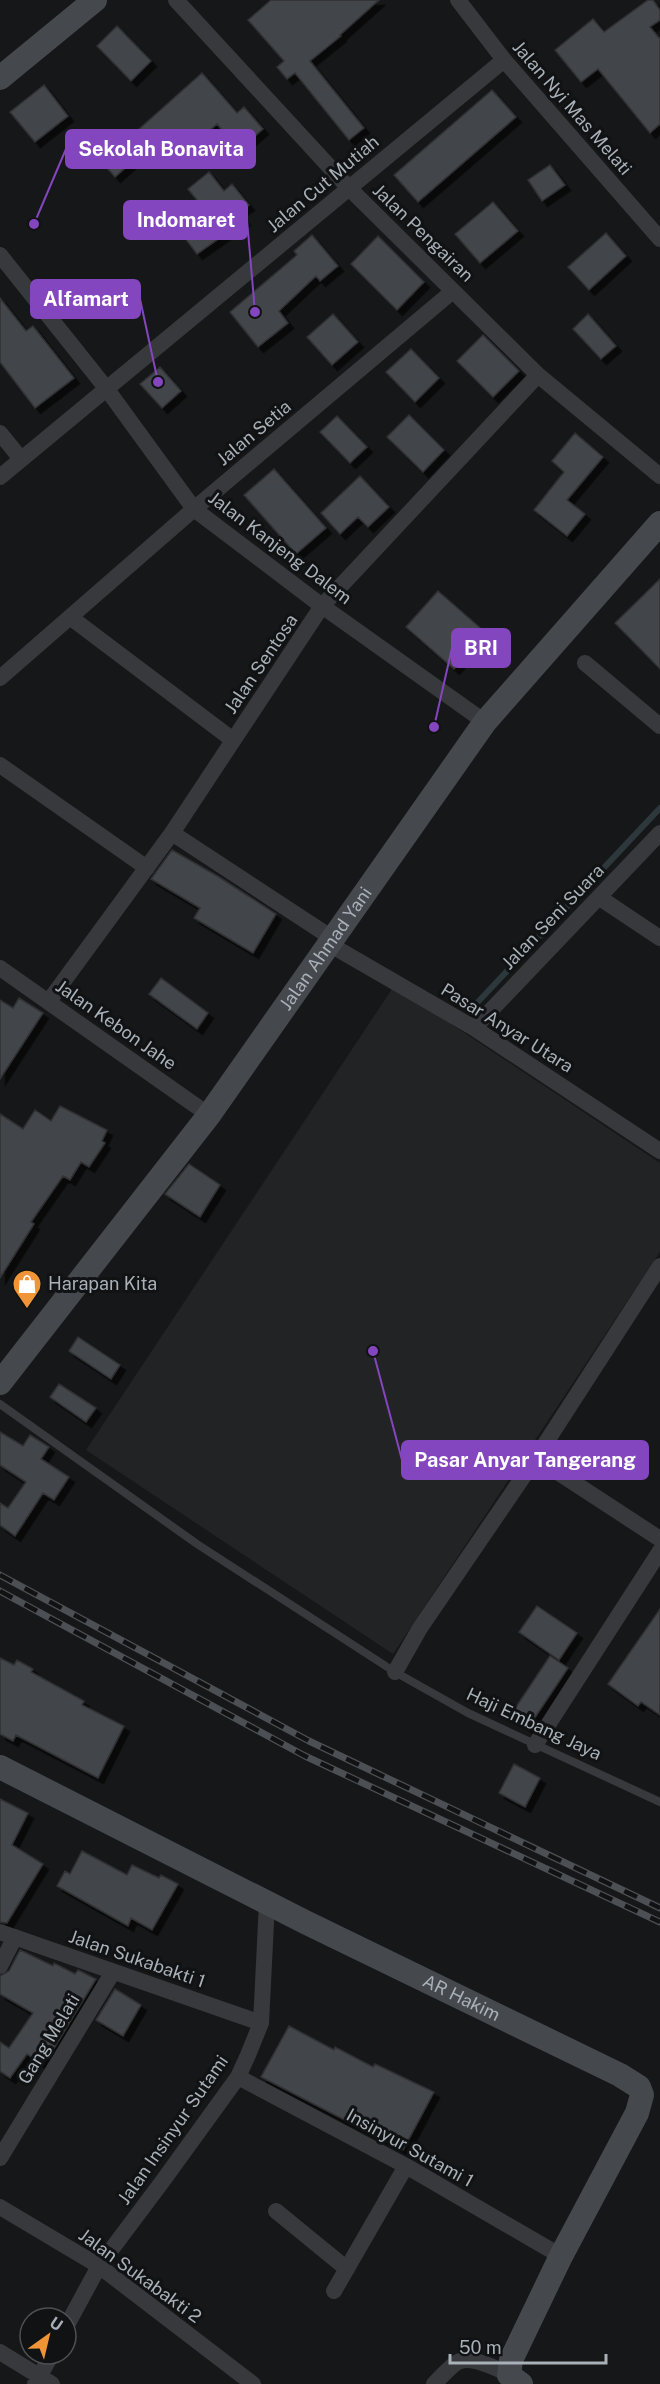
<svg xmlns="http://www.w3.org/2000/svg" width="660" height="2384" font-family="'Public Sans',sans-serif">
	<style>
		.built { fill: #222325 }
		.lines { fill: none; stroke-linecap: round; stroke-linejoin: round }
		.stream { stroke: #2c383c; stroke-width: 6 }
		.building { fill: #424548; stroke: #303134; stroke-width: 1.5; filter: url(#shadow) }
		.lane { stroke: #37393d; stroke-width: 8 }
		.street { stroke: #37393d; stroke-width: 16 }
		.secondary { stroke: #45484d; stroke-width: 24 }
		.rail-casing { stroke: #4c4f54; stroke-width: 7 }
		.rail { stroke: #111213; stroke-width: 4.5; stroke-dasharray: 14; stroke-linecap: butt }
		.labels { text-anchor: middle; stroke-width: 6; stroke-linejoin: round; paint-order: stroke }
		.street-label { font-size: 18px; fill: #a8b0b8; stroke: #111213 }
		.poi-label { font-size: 18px; fill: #a8b0b8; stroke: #111213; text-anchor: start }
		.leader { fill: none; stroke: #8446be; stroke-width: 2 }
		.callout-dot { fill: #8446be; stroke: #111213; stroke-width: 2 }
		.callout { fill: #8446be; stroke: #8446be; stroke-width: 2 }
		.callout-label { font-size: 20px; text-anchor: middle; font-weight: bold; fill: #fff }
	</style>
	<defs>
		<filter id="shadow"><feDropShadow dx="5.5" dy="5.5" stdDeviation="0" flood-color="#0009"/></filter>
	</defs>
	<rect width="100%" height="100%" fill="#161718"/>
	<path class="built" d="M 394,986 L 660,1163 L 660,1252 L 393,1654 L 86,1450 Z"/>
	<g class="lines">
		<path class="stream" d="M 476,1004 L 660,808"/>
	</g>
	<path class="building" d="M 271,0 L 379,0 L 340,35 L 341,36 L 310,61 L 364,128 L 349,140 L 295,73 L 287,79 L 277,67 L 284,61 L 248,20 Z
		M 648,0 L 653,0 L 660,10 L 660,20 L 650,27 L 660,39 L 660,124 L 650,133 L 598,69 L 581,82 L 555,50 L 593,19 L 604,32 Z
		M 117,26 L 151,61 L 131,81 L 97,46 Z
		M 202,73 L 237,113 L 244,107 L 263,129 L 239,150 L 217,124 L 186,152 L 167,131 L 115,177 L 102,162 Z
		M 44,85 L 68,116 L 35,142 L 10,112 Z
		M 492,90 L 516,117 L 418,202 L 394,175 Z
		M 550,165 L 565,185 L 542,201 L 528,180 Z
		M 209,172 L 224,191 L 232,184 L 249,205 L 239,212 L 245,220 L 197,254 L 175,225 L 201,205 L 188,189 Z
		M 493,202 L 518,231 L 480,263 L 455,234 Z
		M 606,233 L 626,256 L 589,290 L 568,267 Z
		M 312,235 L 338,266 L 320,281 L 316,276 L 279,311 L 288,323 L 258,347 L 230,312 L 297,255 L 294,251 Z
		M 378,236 L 424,282 L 397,310 L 351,264 Z
		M 0,298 L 26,331 L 33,326 L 74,378 L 35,408 L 0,362 Z
		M 333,314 L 358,342 L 332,365 L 307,337 Z
		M 588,314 L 616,346 L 601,359 L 573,329 Z
		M 483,335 L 519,371 L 493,397 L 457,361 Z
		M 411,349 L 439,378 L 415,402 L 386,372 Z
		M 160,367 L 181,391 L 162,408 L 140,384 Z
		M 409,415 L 444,450 L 423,472 L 387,437 Z
		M 337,416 L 367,447 L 350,463 L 320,432 Z
		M 575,433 L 603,457 L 567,500 L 585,514 L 567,536 L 534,510 L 564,472 L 552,461 Z
		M 274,469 L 326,528 L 296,554 L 244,495 Z
		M 360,476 L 389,507 L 368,527 L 358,517 L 340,534 L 321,513 Z
		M 660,579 L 660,669 L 615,623 Z
		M 438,591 L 486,633 L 454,669 L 406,627 Z
		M 172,850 L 219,877 L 276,914 L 253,953 L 194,918 L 200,908 L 151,879 Z
		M 161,978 L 208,1013 L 197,1029 L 149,994 Z
		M 19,998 L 43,1013 L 0,1079 L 0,1000 L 13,1008 Z
		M 60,1106 L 107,1130 L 102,1141 L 105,1143 L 89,1167 L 81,1162 L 70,1180 L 63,1176 L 31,1222 L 34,1224 L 0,1278 L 0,1114 L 23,1129 L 35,1110 L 51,1121 Z
		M 189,1164 L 220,1185 L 200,1217 L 165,1194 Z
		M 78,1337 L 120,1365 L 111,1379 L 69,1351 Z
		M 59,1384 L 96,1408 L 86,1422 L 50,1397 Z
		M 0,1432 L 23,1446 L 30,1435 L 49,1447 L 41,1459 L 69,1477 L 54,1500 L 43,1493 L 15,1536 L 0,1525 L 0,1503 L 8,1508 L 26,1482 L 0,1465 Z
		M 537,1606 L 577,1633 L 559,1660 L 519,1632 Z
		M 660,1609 L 660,1715 L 641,1702 L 638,1706 L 608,1684 Z
		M 550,1656 L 568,1668 L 528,1728 L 510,1716 Z
		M 0,1658 L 14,1665 L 17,1660 L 33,1669 L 31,1672 L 84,1701 L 82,1705 L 124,1726 L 98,1778 L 16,1735 L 13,1741 L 0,1734 Z
		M 514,1764 L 540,1778 L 525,1807 L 499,1793 Z
		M 0,1799 L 28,1813 L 12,1845 L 43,1864 L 7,1923 L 0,1922 Z
		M 82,1851 L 127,1875 L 132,1865 L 159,1878 L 161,1875 L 178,1884 L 152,1930 L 131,1918 L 128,1926 L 57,1886 L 65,1871 L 70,1874 Z
		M 20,1950 L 53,1966 L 54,1963 L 75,1974 L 78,1970 L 96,1979 L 53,2050 L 52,2049 L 41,2064 L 27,2054 L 10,2078 L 0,2071 L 0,2042 L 9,2048 L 33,2013 L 0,1994 L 0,1976 L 9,1971 Z
		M 115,1989 L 141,2005 L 123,2036 L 96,2020 Z
		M 289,2026 L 334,2050 L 335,2047 L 373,2067 L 375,2064 L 434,2092 L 403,2150 L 261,2077 Z"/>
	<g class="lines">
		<path class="lane" d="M 0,1404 L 197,1544 L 395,1672 L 468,1713 L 660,1802"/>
		<path class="street" d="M 176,0 L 349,188 L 538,375 L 660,476
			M 458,0 L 504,60 L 660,239
			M 0,255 L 106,388 L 194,509 L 322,606 L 485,722
			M 0,433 L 21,459
			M 0,477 L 504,60
			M 70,617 L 233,740
			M 585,663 L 660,726
			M 0,678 L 194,509 L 453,291
			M 0,765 L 147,868
			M 172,833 L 332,938
			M 600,898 L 660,938
			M 329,944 L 474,1028 L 660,1151
			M 0,968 L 209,1115
			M 49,1001 L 172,833 L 322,606 L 538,375
			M 474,1028 L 660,833
			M 536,1458 L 660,1539
			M 395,1672 L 420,1628 L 536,1458 L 660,1266
			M 535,1745 L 660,1551
			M 0,1932 L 261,2023
			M 0,1966 L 15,1937
			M 238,2077 L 406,2166 L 561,2256
			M 0,2158 L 113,1972
			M 0,2207 L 99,2266 L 253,2384
			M 276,2211 L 347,2269
			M 334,2291 L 406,2166
			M 66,2327 L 99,2266 L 162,2182 L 238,2077 L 248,2055 L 261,2023 L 267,1903
			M 0,2352 L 52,2384
			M 35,2384 L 52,2354
			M 434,2384 C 441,2377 448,2369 456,2363 C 469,2354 494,2368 508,2373"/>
		<g class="secondary">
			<path d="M 0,78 L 95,0"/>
			<path id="s1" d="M 0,1383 L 209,1115 L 485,722 L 660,523"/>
			<path id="s2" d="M 0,1767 L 305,1922 L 620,2075 L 639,2087 L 642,2095 L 637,2113 L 561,2256 L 511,2360 L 509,2375 L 521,2384"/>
		</g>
		<g class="rail-casing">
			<path id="rail" d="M 0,1575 L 309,1741 L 660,1908
				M 0,1591 L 305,1756 L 660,1922"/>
		</g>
		<use href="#rail" class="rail"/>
	</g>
	<defs>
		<g id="shop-pin" transform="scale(1.5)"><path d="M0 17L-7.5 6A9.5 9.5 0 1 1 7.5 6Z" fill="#ef9537" stroke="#111213"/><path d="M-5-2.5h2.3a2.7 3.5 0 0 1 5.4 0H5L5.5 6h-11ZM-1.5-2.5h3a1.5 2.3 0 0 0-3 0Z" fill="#fff"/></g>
	</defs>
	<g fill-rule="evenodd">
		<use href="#shop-pin" x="27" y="1284"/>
	</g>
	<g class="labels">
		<g class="street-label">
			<text transform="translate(572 108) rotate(49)" y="6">Jalan Nyi Mas Melati</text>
			<text transform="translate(323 184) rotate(-40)" y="6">Jalan Cut Mutiah</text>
			<text transform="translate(423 233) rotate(44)" y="6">Jalan Pengairan</text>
			<text transform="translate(254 433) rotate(-40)" y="6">Jalan Setia</text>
			<text transform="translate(280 548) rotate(37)" y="6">Jalan Kanjeng Dalem</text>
			<text transform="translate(261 664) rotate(-56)" y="6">Jalan Sentosa</text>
			<text transform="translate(553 917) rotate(-46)" y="6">Jalan Seni Suara</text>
			<text dy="6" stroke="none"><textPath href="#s1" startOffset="543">Jalan Ahmad Yani</textPath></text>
			<text transform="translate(116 1025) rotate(35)" y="6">Jalan Kebon Jahe</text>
			<text transform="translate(507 1028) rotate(32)" y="6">Pasar Anyar Utara</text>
			<text transform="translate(534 1724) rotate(25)" y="6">Haji Embang Jaya</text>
			<text transform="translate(137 1959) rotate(19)" y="6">Jalan Sukabakti 1</text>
			<text dy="6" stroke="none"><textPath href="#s2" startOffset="516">AR Hakim</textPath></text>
			<text transform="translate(49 2039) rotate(-59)" y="6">Gang Melati</text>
			<text transform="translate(173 2130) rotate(-55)" y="6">Jalan Insinyur Sutami</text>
			<text transform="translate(410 2148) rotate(29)" y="6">Insinyur Sutami 1</text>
			<text transform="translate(140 2276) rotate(36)" y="6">Jalan Sukabakti 2</text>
		</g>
		<g class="poi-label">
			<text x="48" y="1290">Harapan Kita</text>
		</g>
	</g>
	<path class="leader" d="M34 224L66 149M255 312L247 220M158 382L140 299M434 727L452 648M373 1351L402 1460"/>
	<g class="callout-dot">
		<circle cx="34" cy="224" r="6"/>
		<circle cx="255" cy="312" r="6"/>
		<circle cx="158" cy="382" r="6"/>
		<circle cx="434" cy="727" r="6"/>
		<circle cx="373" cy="1351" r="6"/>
	</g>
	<g class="callout">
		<rect x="66" y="130" width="189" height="38" rx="6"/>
		<rect x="124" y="201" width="123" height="38" rx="6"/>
		<rect x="31" y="280" width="109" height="38" rx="6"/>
		<rect x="452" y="629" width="58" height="38" rx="6"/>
		<rect x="402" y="1441" width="246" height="38" rx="6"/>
	</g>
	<g class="callout-label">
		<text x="161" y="156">Sekolah Bonavita</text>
		<text x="186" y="227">Indomaret</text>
		<text x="86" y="306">Alfamart</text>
		<text x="481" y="655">BRI</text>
		<text x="525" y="1467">Pasar Anyar Tangerang</text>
	</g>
	<g transform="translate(48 2336) rotate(34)"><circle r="28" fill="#111213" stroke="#4d5155" stroke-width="1.5"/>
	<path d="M0-4.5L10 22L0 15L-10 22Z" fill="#ef9537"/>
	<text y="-9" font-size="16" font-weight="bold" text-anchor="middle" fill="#a8b0b8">U</text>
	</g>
	<path d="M450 2354v9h156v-9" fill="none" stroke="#a8b0b8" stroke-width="3"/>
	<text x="459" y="2354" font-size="18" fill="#a8b0b8" stroke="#111213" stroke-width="4.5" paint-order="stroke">50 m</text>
</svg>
